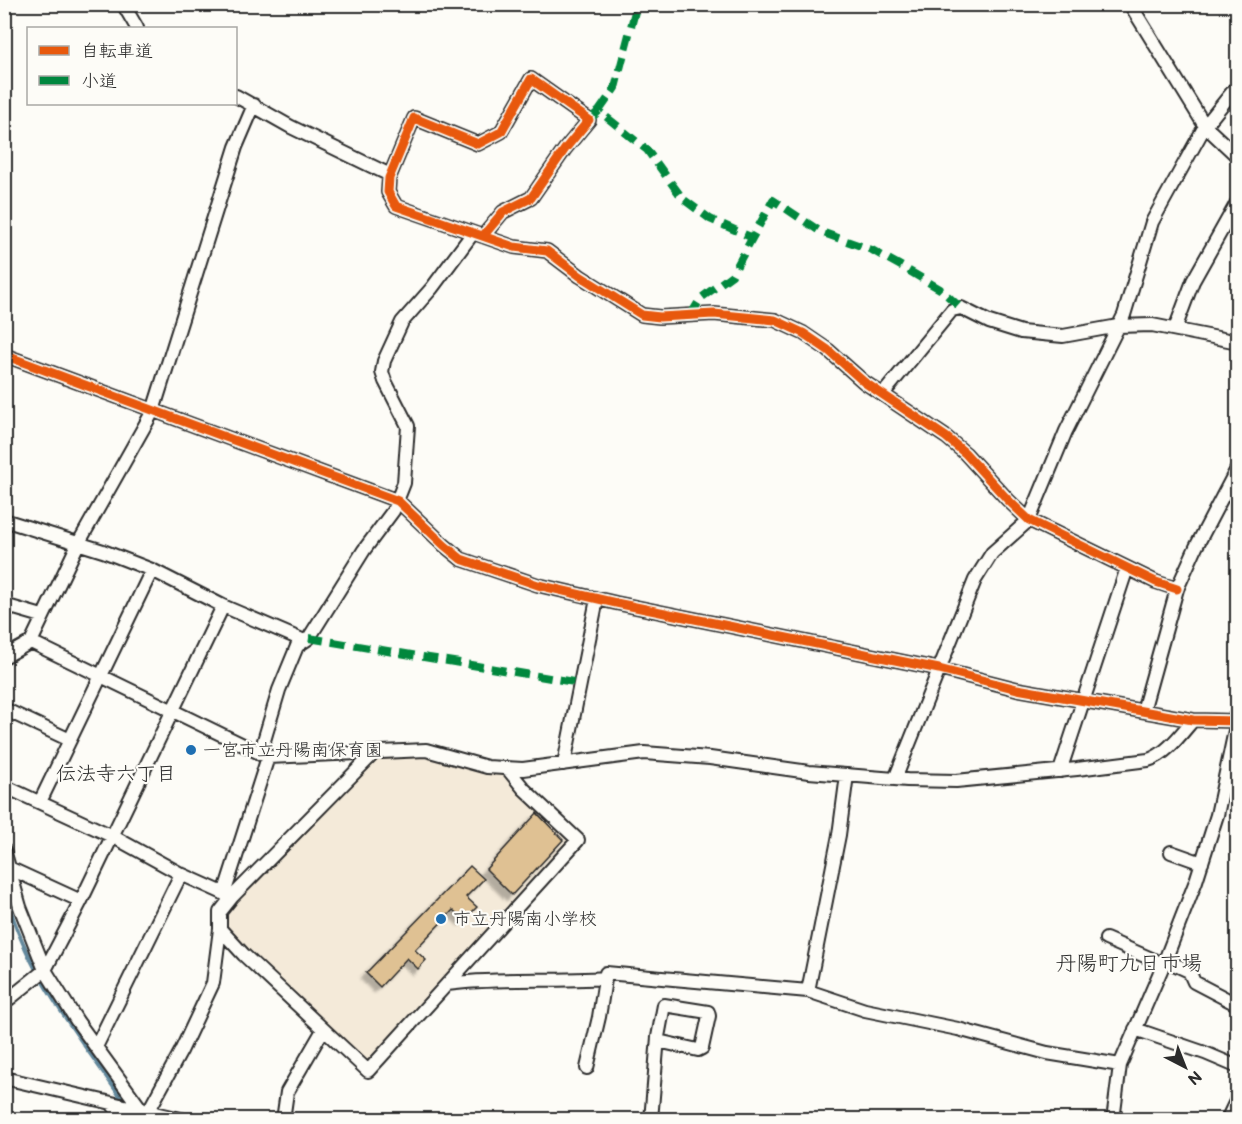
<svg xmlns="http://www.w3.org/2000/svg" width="1242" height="1124" font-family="'Balsamiq Sans','Klee One',sans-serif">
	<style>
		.built { fill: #f4ead9 }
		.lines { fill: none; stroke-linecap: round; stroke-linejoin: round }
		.stream { stroke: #63899d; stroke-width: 4 }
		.building { fill: #dfc193; stroke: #2b2b2b; stroke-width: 1.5; filter: url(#shadow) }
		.street-casing { stroke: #2b2b2b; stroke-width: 16 }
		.street { stroke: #fdfcf7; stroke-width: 12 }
		.quiet { stroke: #00873e; stroke-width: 8; stroke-dasharray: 15 8; stroke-linecap: butt }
		.cycleway-casing { stroke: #fdfcf7; stroke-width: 13 }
		.cycleway { stroke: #e8590c; stroke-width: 9 }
		.poi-dot { fill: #1f6fb2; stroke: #fdfcf7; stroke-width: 2 }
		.labels { text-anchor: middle; stroke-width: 4.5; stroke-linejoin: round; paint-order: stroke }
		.poi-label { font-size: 18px; fill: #2b2b2b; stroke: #fdfcf7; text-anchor: start }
		.neighbourhood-label { font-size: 20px; fill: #2b2b2b; stroke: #fdfcf7 }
		.quarter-label { font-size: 21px; fill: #2b2b2b; stroke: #fdfcf7 }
	</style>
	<defs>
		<filter id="shadow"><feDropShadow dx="-5.5" dy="5.5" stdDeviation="1.5" flood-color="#0004"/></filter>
	</defs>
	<rect width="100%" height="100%" fill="#fdfcf7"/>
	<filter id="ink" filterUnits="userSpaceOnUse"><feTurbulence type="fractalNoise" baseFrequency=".0167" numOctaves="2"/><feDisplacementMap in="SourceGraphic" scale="12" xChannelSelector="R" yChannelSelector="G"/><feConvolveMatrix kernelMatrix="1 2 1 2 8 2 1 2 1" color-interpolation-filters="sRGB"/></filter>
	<g filter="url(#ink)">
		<path class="built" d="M 431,756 L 504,773 L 571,839 L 368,1063 L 223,928 L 223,915 L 377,758 Z"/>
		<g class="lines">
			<path class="stream" d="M 4,887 C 22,968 78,1034 123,1101
				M 129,1110 L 135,1120"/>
		</g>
		<path class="building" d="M 537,813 L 563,840 L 512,895 L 486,869 Z
			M 470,866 L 484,879 L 466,897 L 477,907 L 464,920 L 453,910 L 415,950 L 426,960 L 418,969 L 407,958 L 380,987 L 366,973 Z"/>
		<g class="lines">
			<g class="street-casing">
				<path id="street" d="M 123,4 L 137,28
					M 1130,4 L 1205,126 L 1238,157
					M 236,96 L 291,127 L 390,175
					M 483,236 L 503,212 L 531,198 L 565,149 L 589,120 L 531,79 L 501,132 L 478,144 L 414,118 L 389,178 L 388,192 L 396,206 L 514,247 L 547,251 L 580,276 L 642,315 L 660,317 L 714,314 L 775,320 L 803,333 L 828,350 L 864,382 L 946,437 L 965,453 L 1008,500 L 1029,520 L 1156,582 L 1177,589
					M 1175,329 L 1193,281 L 1238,201
					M 4,355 L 398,501 L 444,545 L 461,559 L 538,585 L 616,603 L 939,669 L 1017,689 L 1193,720 L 1238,721
					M 883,394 L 952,310 L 961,308 L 989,322 L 1021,332 L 1063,336 L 1118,326 L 1152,325 L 1238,342
					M 4,520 L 103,551 L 152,570 L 223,606 L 300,639 L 279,690 L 260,754
					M 4,605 L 42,616
					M 31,642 L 268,757 L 426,750 L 487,767 L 523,769 L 644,753 L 710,758 L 809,772 L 907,780 L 956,781 L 1077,769 L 1148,760 C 1166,755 1181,734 1193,720
					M 297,646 L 309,638 L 364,550 L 393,511 L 404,483 L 408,426 L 385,381 L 382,372 L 384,361 L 402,322 L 432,288 L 473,233
					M 4,657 L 31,642 L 78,544 L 153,411 L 236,147 L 254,105
					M 4,709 L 70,740
					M 1143,711 L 1177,589 L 1196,547 L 1238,467
					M 564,764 L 597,599
					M 1060,771 L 1127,568
					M 895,779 L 975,580 L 992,553 L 1029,520 L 1066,431 L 1124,315 L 1152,222 L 1205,126 L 1238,85
					M 4,786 L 112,836 L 181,874 L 232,897 L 375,752
					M 40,802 L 152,570
					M 4,850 L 20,907 L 45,970 L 77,1021 L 149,1120
					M 1171,852 L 1202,863
					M 9,868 L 81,901
					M 224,894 L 268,757
					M 232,897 L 220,912 L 220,929 L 244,955 L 368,1071 L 578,840 L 524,789 L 507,768
					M 1106,939 L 1163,964
					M 1165,960 L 1189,971 L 1194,982 L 1238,1005
					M 447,984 C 500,977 552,982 605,978
					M 808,991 L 839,835 L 847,775
					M 4,1003 L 45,970 L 81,901 L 223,606
					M 1135,1029 L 1205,1053 L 1238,1067
					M 96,1047 L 181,874
					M 587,1068 L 599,1017 L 606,973 L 808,991 L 865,1010 L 958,1029 L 1047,1053 L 1120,1065
					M 4,1078 L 185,1120
					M 112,1104 L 124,1120
					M 148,1112 L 181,1051 L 213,983 L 220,929
					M 283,1120 L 287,1092 L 323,1030
					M 651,1120 L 658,1037 L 664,1005 L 708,1012 L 709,1016 L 702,1048 L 698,1050 L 658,1041
					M 1113,1120 L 1120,1065 L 1164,963 L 1196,881 L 1217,815 L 1237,721
					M 1227,1120 L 1238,1097"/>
			</g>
			<use href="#street" class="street"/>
			<path class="quiet" d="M 599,111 L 615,88 L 637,4
				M 589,120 L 599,111 L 647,150 L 683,199 L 710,219 L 753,238
				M 690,316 L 701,298 L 732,275 L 773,200 L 821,232 L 872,250 L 906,269 L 940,289 L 961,308
				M 309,638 L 580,683"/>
			<g class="cycleway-casing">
				<path id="cycleway" d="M 483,236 L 503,212 L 531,198 L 565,149 L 589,120 L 531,79 L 501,132 L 478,144 L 414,118 L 389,178 L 388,192 L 396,206 L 514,247 L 547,251 L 580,276 L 642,315 L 660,317 L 714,314 L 775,320 L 803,333 L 828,350 L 864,382 L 946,437 L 965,453 L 1008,500 L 1029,520 L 1156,582 L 1177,589
					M 4,355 L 398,501 L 444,545 L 461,559 L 538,585 L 616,603 L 939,669 L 1017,689 L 1193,720 L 1238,721"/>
			</g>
			<use href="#cycleway" class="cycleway"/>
		</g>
	</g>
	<g class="poi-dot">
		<circle cx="191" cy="750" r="6"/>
		<circle cx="441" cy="919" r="6"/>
	</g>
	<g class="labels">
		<g class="poi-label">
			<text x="203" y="756">一宮市立丹陽南保育園</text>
			<text x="453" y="925">市立丹陽南小学校</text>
		</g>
		<g class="neighbourhood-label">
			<text x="116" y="780">伝法寺六丁目</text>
		</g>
		<g class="quarter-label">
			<text x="1129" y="970">丹陽町九日市場</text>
		</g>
	</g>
	<rect width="1242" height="1124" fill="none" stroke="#fdfcf7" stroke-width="24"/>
	<rect x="12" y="12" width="1218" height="1100" fill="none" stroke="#2b2b2b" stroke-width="2" filter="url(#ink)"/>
	<rect x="27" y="27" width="210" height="78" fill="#fdfcf7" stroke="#a9a8a5" stroke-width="1.5"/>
	<rect x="39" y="46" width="30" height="9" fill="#e8590c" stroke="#a9a8a5" stroke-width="1.5"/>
	<text x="81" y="57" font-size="18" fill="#2b2b2b">自転車道</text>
	<rect x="39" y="76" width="30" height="9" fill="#00873e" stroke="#a9a8a5" stroke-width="1.5"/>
	<text x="81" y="87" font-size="18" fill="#2b2b2b">小道</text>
	<g transform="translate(1185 1067) rotate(138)" stroke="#fdfcf7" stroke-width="4.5" paint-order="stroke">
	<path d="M0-4.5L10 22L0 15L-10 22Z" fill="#2b2b2b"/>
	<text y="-9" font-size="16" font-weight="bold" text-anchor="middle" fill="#2b2b2b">N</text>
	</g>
</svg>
